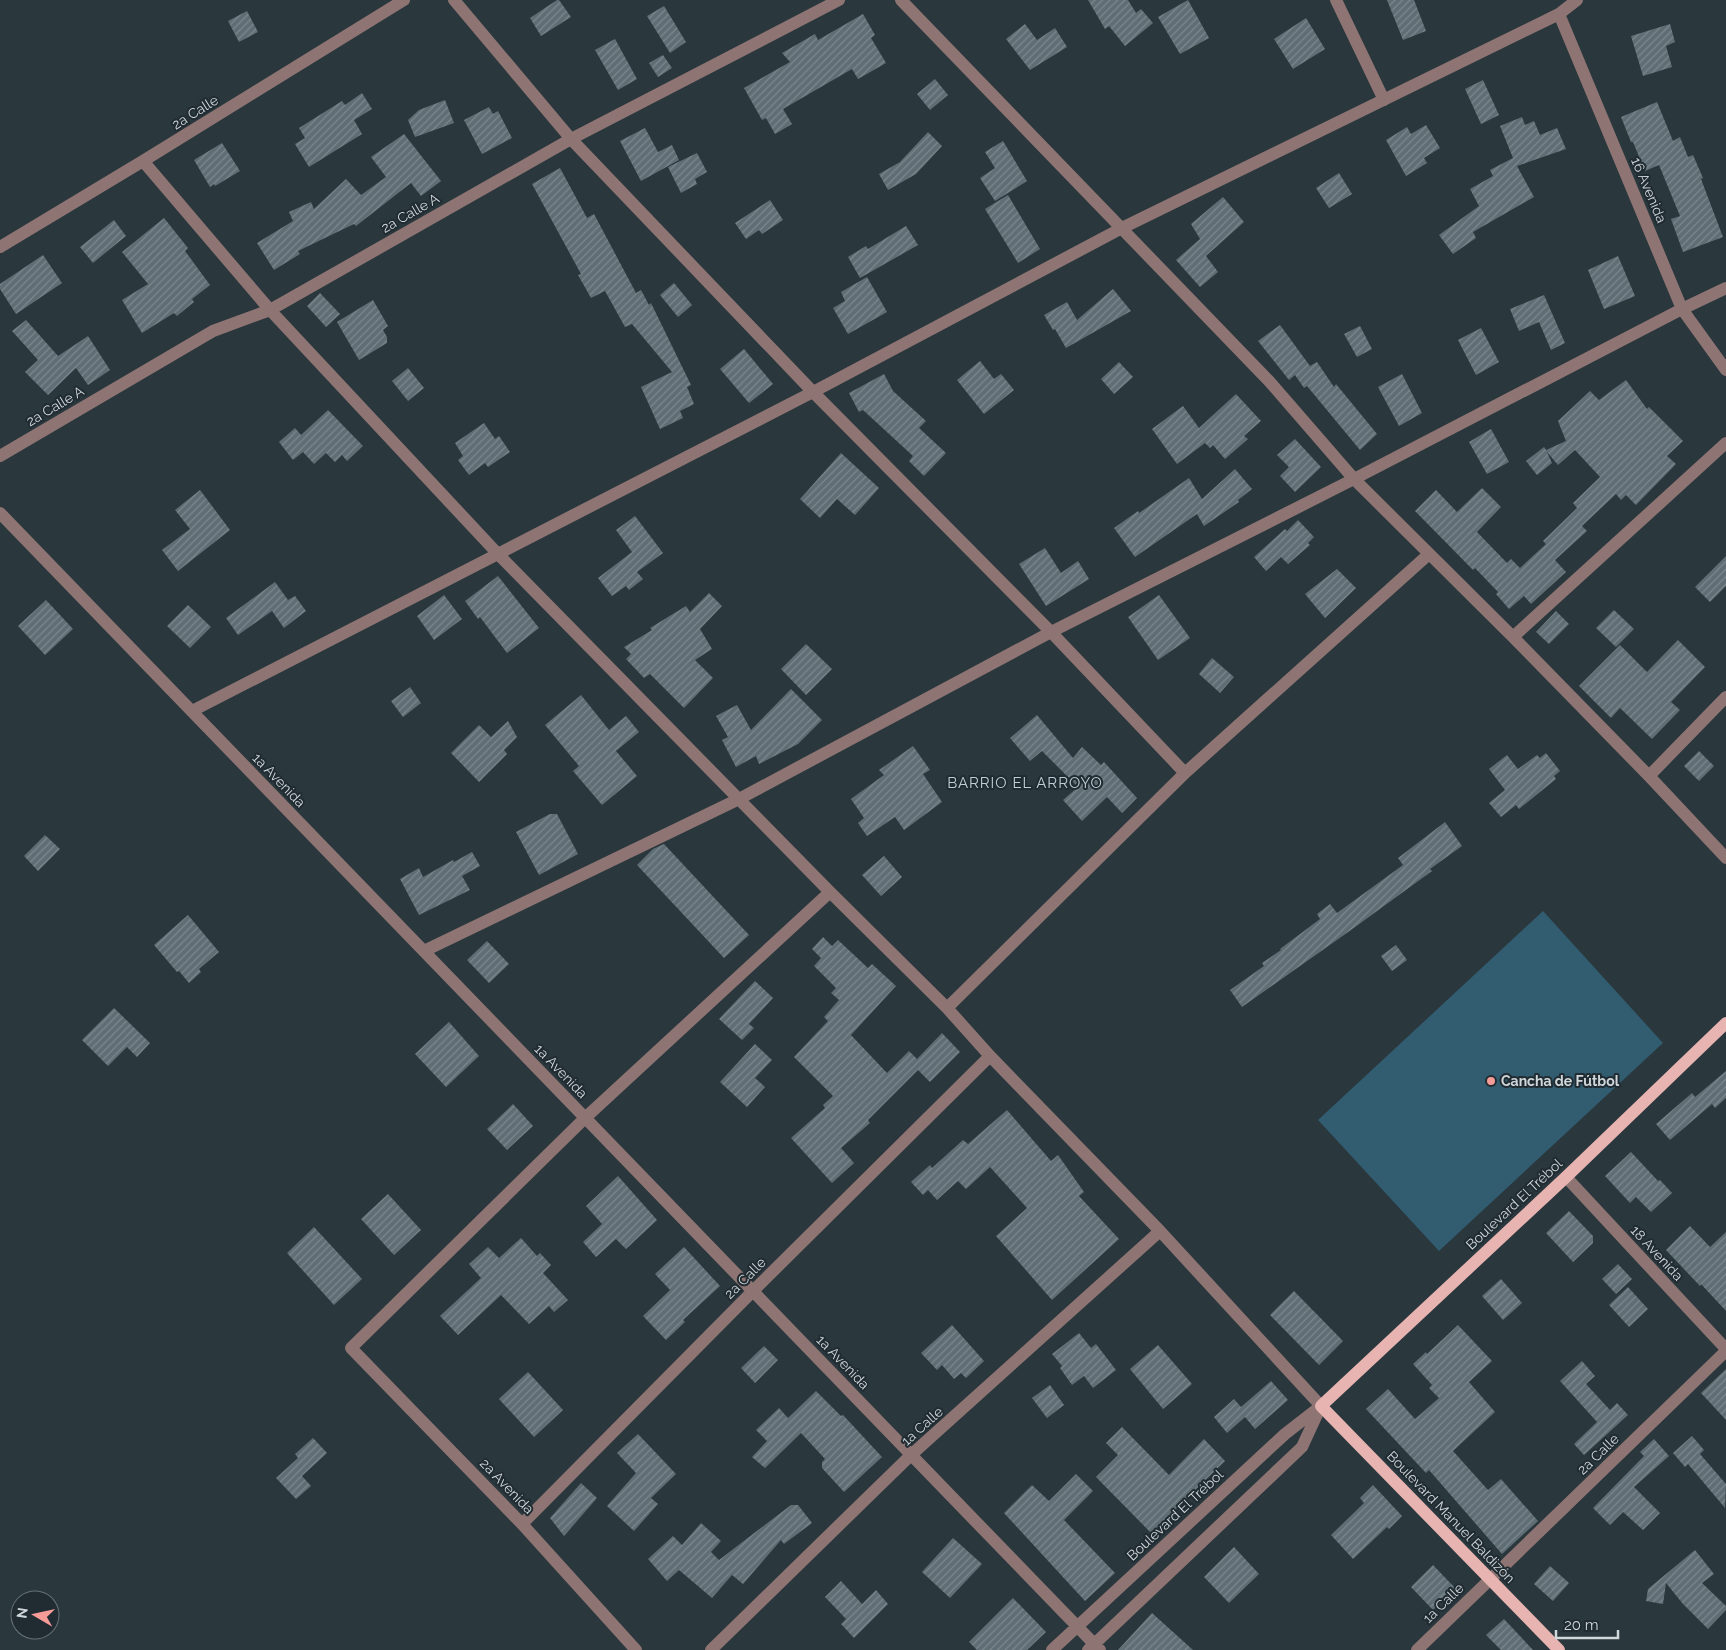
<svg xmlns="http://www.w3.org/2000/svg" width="1726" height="1650" font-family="Raleway,sans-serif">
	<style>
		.green { fill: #325c6f }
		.building { fill: url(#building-hatch) }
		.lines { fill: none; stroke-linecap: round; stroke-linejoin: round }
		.minor { stroke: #8e7573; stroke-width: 12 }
		.major { stroke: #e7b4b1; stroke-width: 12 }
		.poi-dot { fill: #f59b98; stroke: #202c32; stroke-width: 2 }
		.labels { text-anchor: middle; stroke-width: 4; stroke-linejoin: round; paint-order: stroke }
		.street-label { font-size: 14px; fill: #d1d8dc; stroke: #202c32 }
		.poi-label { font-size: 14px; font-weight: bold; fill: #d1d8dc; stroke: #202c32; text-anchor: start }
		.neighbourhood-label { font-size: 15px; letter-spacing: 1px; fill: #bfced6; stroke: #202c32 }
	</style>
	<defs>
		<pattern id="building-hatch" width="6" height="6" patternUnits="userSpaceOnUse" patternTransform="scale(1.25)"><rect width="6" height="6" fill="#5f6d74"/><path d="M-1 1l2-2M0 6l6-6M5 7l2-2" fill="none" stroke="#7c888e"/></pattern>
	</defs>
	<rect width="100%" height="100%" fill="#2a373d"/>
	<path class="green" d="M 1543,911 L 1663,1043 L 1439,1251 L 1318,1120 Z"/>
	<path class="building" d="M 557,0 L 559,0 L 571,17 L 541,36 L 530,18 Z
		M 1088,0 L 1128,0 L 1136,13 L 1141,9 L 1153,23 L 1125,46 L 1109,26 L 1105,29 Z
		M 1188,0 L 1209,38 L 1180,54 L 1158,17 Z
		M 1387,0 L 1414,0 L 1426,31 L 1403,40 Z
		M 664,6 L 686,42 L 670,53 L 647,16 Z
		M 247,11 L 258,32 L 239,42 L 228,21 Z
		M 863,14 L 875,35 L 871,38 L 886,63 L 858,79 L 852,69 L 783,109 L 792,124 L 775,134 L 766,118 L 762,120 L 744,88 L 790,62 L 782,53 L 815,34 L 818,40 Z
		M 1306,18 L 1325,49 L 1293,69 L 1274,39 Z
		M 1025,24 L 1037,40 L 1055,28 L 1067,47 L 1030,70 L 1006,39 Z
		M 1670,24 L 1675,42 L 1666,46 L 1672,67 L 1643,76 L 1631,36 Z
		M 615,39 L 637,79 L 618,90 L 595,50 Z
		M 663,55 L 672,68 L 658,77 L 649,63 Z
		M 935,79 L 948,95 L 930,110 L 917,94 Z
		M 1483,80 L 1499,115 L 1481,124 L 1465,89 Z
		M 362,93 L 372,109 L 354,120 L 362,134 L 309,167 L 295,144 L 305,138 L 299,128 L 342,101 L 345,105 Z
		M 445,100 L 454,123 L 415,137 L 408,120 L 419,110 Z
		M 1657,102 L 1673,141 L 1680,137 L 1688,157 L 1693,155 L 1703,178 L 1701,179 L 1723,237 L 1683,252 L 1671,219 L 1680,216 L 1659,165 L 1645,171 L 1633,142 L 1631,142 L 1621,117 Z
		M 489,107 L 493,114 L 498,111 L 512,138 L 482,154 L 464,120 Z
		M 1522,117 L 1525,125 L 1534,121 L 1540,135 L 1557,128 L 1566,149 L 1517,166 L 1534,197 L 1473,232 L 1476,238 L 1453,254 L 1439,235 L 1479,206 L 1470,189 L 1493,176 L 1490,170 L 1513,158 L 1500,126 Z
		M 1426,125 L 1440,148 L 1424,158 L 1427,163 L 1406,176 L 1386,140 L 1407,127 L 1411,134 Z
		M 645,128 L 658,152 L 672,145 L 679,160 L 641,181 L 620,141 Z
		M 928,132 L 942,146 L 916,174 L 888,190 L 879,174 L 900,162 Z
		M 404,134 L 441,181 L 421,196 L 411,183 L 356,226 L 354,224 L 298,251 L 300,254 L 274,270 L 257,243 L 293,221 L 289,212 L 311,202 L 314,209 L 346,179 L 361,195 L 386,177 L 371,157 Z
		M 1003,141 L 1027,181 L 995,201 L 980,178 L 995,168 L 985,152 Z
		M 222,143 L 240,171 L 215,186 L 214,184 L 210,187 L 194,160 Z
		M 697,153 L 707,172 L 695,179 L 697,184 L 681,193 L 668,167 Z
		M 560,168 L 587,218 L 594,214 L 636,293 L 641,290 L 649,305 L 651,303 L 691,385 L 687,387 L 694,404 L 680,411 L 683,418 L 660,429 L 641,387 L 672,372 L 632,324 L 625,327 L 605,291 L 591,298 L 578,275 L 581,274 L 532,184 Z
		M 1339,173 L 1352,194 L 1329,208 L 1316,188 Z
		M 1008,195 L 1040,249 L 1018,263 L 985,209 Z
		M 1223,197 L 1244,222 L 1206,256 L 1218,272 L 1200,287 L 1176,260 L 1200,239 L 1191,224 Z
		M 770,200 L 783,220 L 762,234 L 759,230 L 746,239 L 735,223 Z
		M 164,218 L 188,248 L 185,251 L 210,285 L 192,299 L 194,302 L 177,316 L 174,313 L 142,333 L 122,300 L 148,284 L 122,252 Z
		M 114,220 L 126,236 L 93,263 L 80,247 Z
		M 906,226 L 918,245 L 860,278 L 848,257 L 866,246 L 868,249 Z
		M 43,255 L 62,283 L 16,314 L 0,289 L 0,284 Z
		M 1618,256 L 1635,296 L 1604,309 L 1588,270 Z
		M 867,277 L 887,312 L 848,334 L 833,308 L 845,301 L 841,292 Z
		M 674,283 L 692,305 L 678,317 L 660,295 Z
		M 1113,289 L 1131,311 L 1066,348 L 1055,329 L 1053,330 L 1044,315 L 1067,302 L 1077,320 Z
		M 320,293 L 340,314 L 326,327 L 307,306 Z
		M 1544,295 L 1565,343 L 1551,350 L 1539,322 L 1519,331 L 1510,309 Z
		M 373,300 L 388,326 L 383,330 L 387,337 L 387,343 L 359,360 L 337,322 Z
		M 26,320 L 58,356 L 88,336 L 110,370 L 88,385 L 76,368 L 48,395 L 25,372 L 38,360 L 12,331 Z
		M 1280,325 L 1310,366 L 1317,362 L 1334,387 L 1336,384 L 1377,434 L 1360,450 L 1307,386 L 1304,388 L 1295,375 L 1289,380 L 1258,341 Z
		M 1360,326 L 1372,349 L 1357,357 L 1344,334 Z
		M 1481,328 L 1499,362 L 1476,375 L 1458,340 Z
		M 744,349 L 773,384 L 749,403 L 720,369 Z
		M 980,361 L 994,379 L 1001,374 L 1014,390 L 984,414 L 957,380 Z
		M 1119,362 L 1133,377 L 1114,394 L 1101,379 Z
		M 408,368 L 424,388 L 408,401 L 392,381 Z
		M 884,374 L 893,391 L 926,421 L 919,428 L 946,453 L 924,476 L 909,461 L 913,456 L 863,410 L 859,412 L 849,393 Z
		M 1402,374 L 1422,413 L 1399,426 L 1378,387 Z
		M 1626,380 L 1647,409 L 1649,407 L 1683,441 L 1667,456 L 1676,464 L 1636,505 L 1626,495 L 1621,500 L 1616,494 L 1582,526 L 1587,531 L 1555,560 L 1566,572 L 1531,604 L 1524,596 L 1509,609 L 1496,594 L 1498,592 L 1475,568 L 1473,570 L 1415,511 L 1436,490 L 1457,512 L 1482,488 L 1501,507 L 1477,532 L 1507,563 L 1511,559 L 1520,568 L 1546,544 L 1543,541 L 1577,508 L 1573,503 L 1600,477 L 1575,450 L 1558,465 L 1547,452 L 1552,463 L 1537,475 L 1526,461 L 1544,447 L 1546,450 L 1566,441 L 1558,421 L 1590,391 L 1599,400 Z
		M 1236,394 L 1261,421 L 1244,436 L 1248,439 L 1225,459 L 1213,445 L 1210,448 L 1205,443 L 1177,464 L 1152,429 L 1183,406 L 1199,428 Z
		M 328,410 L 363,446 L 347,461 L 342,455 L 335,462 L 326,453 L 314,464 L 303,452 L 293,460 L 279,442 L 295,428 L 301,435 Z
		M 484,423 L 495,439 L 499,436 L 510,452 L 488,467 L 485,463 L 469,475 L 458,460 L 463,456 L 455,443 Z
		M 1491,429 L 1509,462 L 1487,474 L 1469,442 Z
		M 1295,439 L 1321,467 L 1295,492 L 1280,476 L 1289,467 L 1277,455 Z
		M 841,453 L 879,488 L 855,515 L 837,499 L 820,518 L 800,499 Z
		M 1235,469 L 1252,489 L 1238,500 L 1239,502 L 1204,526 L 1197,514 L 1135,557 L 1114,528 L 1138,511 L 1139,513 L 1189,478 L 1202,499 Z
		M 200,490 L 230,530 L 178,571 L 162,550 L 190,529 L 175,510 Z
		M 635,516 L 663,553 L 637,572 L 643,579 L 629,590 L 626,586 L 612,596 L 598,578 L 632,552 L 616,530 Z
		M 1298,520 L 1314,537 L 1308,543 L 1310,545 L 1288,564 L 1281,557 L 1266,571 L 1254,557 L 1285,529 L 1287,531 Z
		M 1045,548 L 1061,573 L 1078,561 L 1089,579 L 1046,606 L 1019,564 Z
		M 1726,556 L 1726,586 L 1710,602 L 1695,587 Z
		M 1337,569 L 1356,588 L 1325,618 L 1305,594 Z
		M 498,576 L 539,628 L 507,653 L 480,617 L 478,619 L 465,601 Z
		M 275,582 L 288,600 L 295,596 L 306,611 L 284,628 L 272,611 L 238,635 L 226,618 Z
		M 709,593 L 722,606 L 700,629 L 712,649 L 695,660 L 713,678 L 684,708 L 650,674 L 644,678 L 626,659 L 631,654 L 624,647 L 652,630 L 650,628 L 686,606 L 690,612 Z
		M 444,595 L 462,619 L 434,640 L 417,616 Z
		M 1159,595 L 1190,638 L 1158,660 L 1128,617 Z
		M 46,600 L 73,629 L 45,655 L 18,626 Z
		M 188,605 L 211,627 L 190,648 L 167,626 Z
		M 1614,610 L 1634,629 L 1616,647 L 1596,628 Z
		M 1556,611 L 1569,624 L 1549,644 L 1536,632 Z
		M 1678,640 L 1705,667 L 1671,702 L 1680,710 L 1652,739 L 1620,708 L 1611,718 L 1579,686 L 1620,645 L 1647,672 Z
		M 806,644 L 832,669 L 806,695 L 781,669 Z
		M 1212,658 L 1234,677 L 1220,693 L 1199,674 Z
		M 410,687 L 421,703 L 403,717 L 391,701 Z
		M 791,689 L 822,720 L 798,744 L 759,764 L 756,756 L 736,767 L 722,740 L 728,737 L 716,716 L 737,705 L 751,730 Z
		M 581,695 L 609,730 L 626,716 L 639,732 L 616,751 L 637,776 L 602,805 L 573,771 L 579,766 L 545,725 Z
		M 1037,715 L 1073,758 L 1082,747 L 1101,765 L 1104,762 L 1137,798 L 1122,813 L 1107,797 L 1082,821 L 1063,800 L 1078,787 L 1042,751 L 1030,761 L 1010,738 Z
		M 508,721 L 517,737 L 504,750 L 507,754 L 479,782 L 451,753 L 479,725 L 491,737 Z
		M 913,746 L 930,770 L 923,774 L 942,802 L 904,830 L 895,817 L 867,836 L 858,823 L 864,818 L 851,799 L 884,775 L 879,770 Z
		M 1699,751 L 1714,766 L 1699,781 L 1684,766 Z
		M 1546,753 L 1560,771 L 1554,776 L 1556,779 L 1519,809 L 1516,805 L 1501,817 L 1489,803 L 1505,790 L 1489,769 L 1507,755 L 1518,769 L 1537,755 L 1540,758 Z
		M 550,814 L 557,814 L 578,854 L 539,875 L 516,832 Z
		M 1445,822 L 1462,846 L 1430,869 L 1432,871 L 1351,930 L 1242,1007 L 1230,990 L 1264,966 L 1262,963 L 1281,950 L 1280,949 L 1320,919 L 1317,914 L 1330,904 L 1337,913 L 1403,865 L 1398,858 Z
		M 45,835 L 60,849 L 38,871 L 24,856 Z
		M 664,844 L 749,935 L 724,958 L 637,865 L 653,849 Z
		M 472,852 L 480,866 L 462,876 L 470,890 L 419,915 L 400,879 L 419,868 L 423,877 L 453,860 L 454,862 Z
		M 884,856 L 902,877 L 881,896 L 862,875 Z
		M 188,915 L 219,952 L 199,969 L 201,972 L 189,983 L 179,971 L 177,972 L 154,945 Z
		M 823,937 L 832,946 L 838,940 L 868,968 L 872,964 L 896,986 L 851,1035 L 887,1073 L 909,1051 L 917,1059 L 942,1033 L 960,1052 L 930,1082 L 918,1070 L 868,1120 L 870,1123 L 841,1148 L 854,1163 L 832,1183 L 791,1138 L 825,1108 L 823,1105 L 833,1096 L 794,1057 L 828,1021 L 824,1017 L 839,1000 L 831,993 L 836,988 L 814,966 L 821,958 L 812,949 Z
		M 487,941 L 509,964 L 489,983 L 467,960 Z
		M 1396,945 L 1407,960 L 1392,971 L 1381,956 Z
		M 755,981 L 773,998 L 749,1024 L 754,1028 L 742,1040 L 719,1019 Z
		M 114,1008 L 150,1043 L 137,1057 L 127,1047 L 108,1066 L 82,1040 Z
		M 449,1022 L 479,1056 L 446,1087 L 415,1054 Z
		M 755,1044 L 772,1060 L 755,1078 L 765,1087 L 747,1107 L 720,1082 Z
		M 1726,1071 L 1726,1098 L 1715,1108 L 1712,1104 L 1670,1140 L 1656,1124 L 1692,1093 L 1695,1097 Z
		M 513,1104 L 533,1126 L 507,1150 L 487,1129 Z
		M 1007,1110 L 1051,1161 L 1058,1155 L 1084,1192 L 1079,1196 L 1119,1239 L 1052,1300 L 996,1236 L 1027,1208 L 990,1167 L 966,1189 L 958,1181 L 937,1200 L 928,1190 L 923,1195 L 911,1182 L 930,1165 L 932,1168 L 963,1140 L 968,1144 Z
		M 1631,1152 L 1658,1181 L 1660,1180 L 1672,1193 L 1651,1212 L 1636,1197 L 1630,1203 L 1605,1176 Z
		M 618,1176 L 657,1220 L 626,1249 L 616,1239 L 596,1257 L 583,1242 L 602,1224 L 586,1206 Z
		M 388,1194 L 421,1230 L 394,1255 L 361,1219 Z
		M 1569,1211 L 1593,1236 L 1593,1243 L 1573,1262 L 1546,1233 Z
		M 1690,1226 L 1710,1247 L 1726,1232 L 1726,1311 L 1701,1284 L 1700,1286 L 1666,1250 Z
		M 314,1227 L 362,1279 L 334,1305 L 287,1253 Z
		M 521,1238 L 537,1256 L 540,1253 L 551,1265 L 543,1273 L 568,1300 L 554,1312 L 549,1306 L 529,1324 L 501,1295 L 458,1335 L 440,1316 L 481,1278 L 469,1264 L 488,1247 L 499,1258 Z
		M 684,1247 L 720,1286 L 683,1320 L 685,1322 L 666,1340 L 643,1316 L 670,1290 L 655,1274 Z
		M 1618,1264 L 1632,1279 L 1616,1294 L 1602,1279 Z
		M 1501,1279 L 1522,1303 L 1503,1320 L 1482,1296 Z
		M 1628,1287 L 1648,1309 L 1629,1327 L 1609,1305 Z
		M 1294,1291 L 1343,1341 L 1319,1365 L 1270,1315 Z
		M 952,1325 L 984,1361 L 966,1378 L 961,1373 L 954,1379 L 942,1365 L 937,1370 L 921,1353 Z
		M 1458,1325 L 1492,1361 L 1469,1382 L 1495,1412 L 1453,1451 L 1488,1490 L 1501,1479 L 1538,1521 L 1502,1554 L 1429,1470 L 1426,1473 L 1366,1409 L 1388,1389 L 1415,1419 L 1439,1398 L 1429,1388 L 1432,1385 L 1413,1364 L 1426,1352 L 1427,1354 Z
		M 1079,1333 L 1091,1348 L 1096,1344 L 1116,1370 L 1093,1388 L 1084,1376 L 1072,1385 L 1060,1368 L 1062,1366 L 1052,1354 Z
		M 1158,1345 L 1192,1384 L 1163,1409 L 1130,1369 Z
		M 764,1346 L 778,1360 L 755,1383 L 741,1368 Z
		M 1582,1361 L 1595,1376 L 1586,1384 L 1610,1410 L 1617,1403 L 1628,1415 L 1584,1455 L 1574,1444 L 1597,1422 L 1560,1381 Z
		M 1726,1369 L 1726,1420 L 1701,1393 Z
		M 528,1372 L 563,1410 L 534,1437 L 499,1399 Z
		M 1271,1381 L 1288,1400 L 1255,1429 L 1245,1417 L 1227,1433 L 1214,1417 L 1234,1399 L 1241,1407 Z
		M 1050,1385 L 1064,1405 L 1047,1418 L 1032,1398 Z
		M 816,1391 L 841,1416 L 843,1415 L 882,1457 L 844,1492 L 822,1468 L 822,1462 L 825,1459 L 801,1433 L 765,1468 L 752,1457 L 767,1441 L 756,1430 L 779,1408 L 788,1418 Z
		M 1122,1427 L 1169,1475 L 1204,1439 L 1225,1461 L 1151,1533 L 1096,1477 L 1118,1455 L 1106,1443 Z
		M 638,1434 L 676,1474 L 651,1498 L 658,1504 L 634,1531 L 607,1506 L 636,1473 L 617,1453 Z
		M 1692,1436 L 1704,1450 L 1700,1454 L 1726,1484 L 1725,1508 L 1688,1464 L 1685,1467 L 1673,1453 Z
		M 313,1438 L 327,1453 L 302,1476 L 311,1486 L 296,1499 L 276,1478 L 298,1458 L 295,1454 Z
		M 1654,1439 L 1669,1456 L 1634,1487 L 1660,1513 L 1643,1530 L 1623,1512 L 1610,1525 L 1593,1508 L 1644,1456 L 1640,1452 Z
		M 1076,1474 L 1093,1491 L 1064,1520 L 1115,1573 L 1085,1601 L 1004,1513 L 1032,1485 L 1049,1501 Z
		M 581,1483 L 597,1498 L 564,1536 L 550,1518 Z
		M 1373,1485 L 1402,1516 L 1389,1529 L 1387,1527 L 1353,1559 L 1331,1535 L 1364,1503 L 1360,1498 Z
		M 791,1505 L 798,1505 L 812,1523 L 784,1544 L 781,1540 L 743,1584 L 732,1575 L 712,1598 L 679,1570 L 667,1581 L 648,1559 L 673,1536 L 682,1545 L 701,1523 L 721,1541 L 711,1552 L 719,1560 Z
		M 953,1538 L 982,1564 L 950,1598 L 922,1572 Z
		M 1234,1547 L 1259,1574 L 1229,1603 L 1204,1577 Z
		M 1695,1550 L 1714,1574 L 1702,1583 L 1726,1606 L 1726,1610 L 1708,1629 L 1683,1604 L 1666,1583 L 1663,1604 L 1646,1601 L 1648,1589 Z
		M 1433,1565 L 1455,1588 L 1433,1610 L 1411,1587 Z
		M 1550,1566 L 1569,1583 L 1553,1601 L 1534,1584 Z
		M 841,1581 L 862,1604 L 876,1590 L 888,1604 L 854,1638 L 841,1624 L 846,1619 L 825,1597 Z
		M 1013,1598 L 1046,1632 L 1027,1650 L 977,1650 L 969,1642 Z
		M 1152,1613 L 1193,1650 L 1118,1650 Z
		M 1504,1619 L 1533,1650 L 1501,1650 L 1486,1635 Z"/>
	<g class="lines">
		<path class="minor" d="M 454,0 L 571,139 L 813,392 L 1051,632 L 1185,773
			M 901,0 L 1269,381 L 1354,479 L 1513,637 L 1649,776 L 1726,858
			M 1336,0 L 1384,100
			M 1559,14 L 1682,309 L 1726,370
			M 143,161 L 270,310 L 497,553 L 830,892 L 947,1008 L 990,1056 L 1160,1231 L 1321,1406
			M 0,247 L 143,161 L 404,0
			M 0,456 L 213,331 L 270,310 L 571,139 L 839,0
			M 0,513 L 1100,1650
			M 1513,637 L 1726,443
			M 192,711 L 813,392 L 1122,228 L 1559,14 L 1577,0
			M 1649,776 L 1726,697
			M 424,951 L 739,799 L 1051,632 L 1354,479 L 1682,309 L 1726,288
			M 947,1008 L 1185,773 L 1429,554
			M 1566,1177 L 1726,1349
			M 522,1524 L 753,1291 L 990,1056
			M 636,1650 L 522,1524 L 351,1348 L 585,1118 L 830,892
			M 711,1650 L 911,1455 L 1160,1231
			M 1052,1650 L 1285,1434 L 1321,1406
			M 1088,1650 L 1302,1447 L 1320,1408
			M 1417,1650 L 1726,1351"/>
		<path class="major" d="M 1559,1650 L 1321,1406 L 1566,1177 L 1726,1023"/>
	</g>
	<circle class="poi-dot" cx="1491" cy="1081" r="5"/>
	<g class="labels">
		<g class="street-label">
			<text transform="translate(195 112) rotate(-32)" y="5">2a Calle</text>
			<text transform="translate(1649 190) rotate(67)" y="5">16 Avenida</text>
			<text transform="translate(410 213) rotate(-30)" y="5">2a Calle A</text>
			<text transform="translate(55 406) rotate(-31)" y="5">2a Calle A</text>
			<text transform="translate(279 780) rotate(46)" y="5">1a Avenida</text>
			<text transform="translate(561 1071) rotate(46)" y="5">1a Avenida</text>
			<text transform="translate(1514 1204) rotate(-43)" y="5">Boulevard El Trébol</text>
			<text transform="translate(1657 1253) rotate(47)" y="5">18 Avenida</text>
			<text transform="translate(745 1278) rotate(-45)" y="5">2a Calle</text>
			<text transform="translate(843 1362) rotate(46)" y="5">1a Avenida</text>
			<text transform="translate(922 1426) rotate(-42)" y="5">1a Calle</text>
			<text transform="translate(1598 1454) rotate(-44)" y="5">2a Calle</text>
			<text transform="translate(507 1486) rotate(46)" y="5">2a Avenida</text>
			<text transform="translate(1175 1515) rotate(-43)" y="5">Boulevard El Trébol</text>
			<text transform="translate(1451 1517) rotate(46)" y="5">Boulevard Manuel Baldizón</text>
			<text transform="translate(1443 1603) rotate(-44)" y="5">1a Calle</text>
		</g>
		<g class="poi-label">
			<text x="1501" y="1086">Cancha de Fútbol</text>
		</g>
		<g class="neighbourhood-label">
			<text x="1025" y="788">BARRIO EL ARROYO</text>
		</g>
	</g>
	<g transform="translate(35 1615) rotate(279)"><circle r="24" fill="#202c32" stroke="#677176"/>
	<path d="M0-4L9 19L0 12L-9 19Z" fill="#f59b98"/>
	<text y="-8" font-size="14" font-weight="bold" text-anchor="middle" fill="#d1d8dc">N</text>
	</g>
	<path d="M1556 1630v8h62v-8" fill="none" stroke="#d1d8dc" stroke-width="2.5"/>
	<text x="1564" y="1630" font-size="15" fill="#d1d8dc" stroke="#202c32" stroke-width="4" paint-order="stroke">20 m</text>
</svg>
